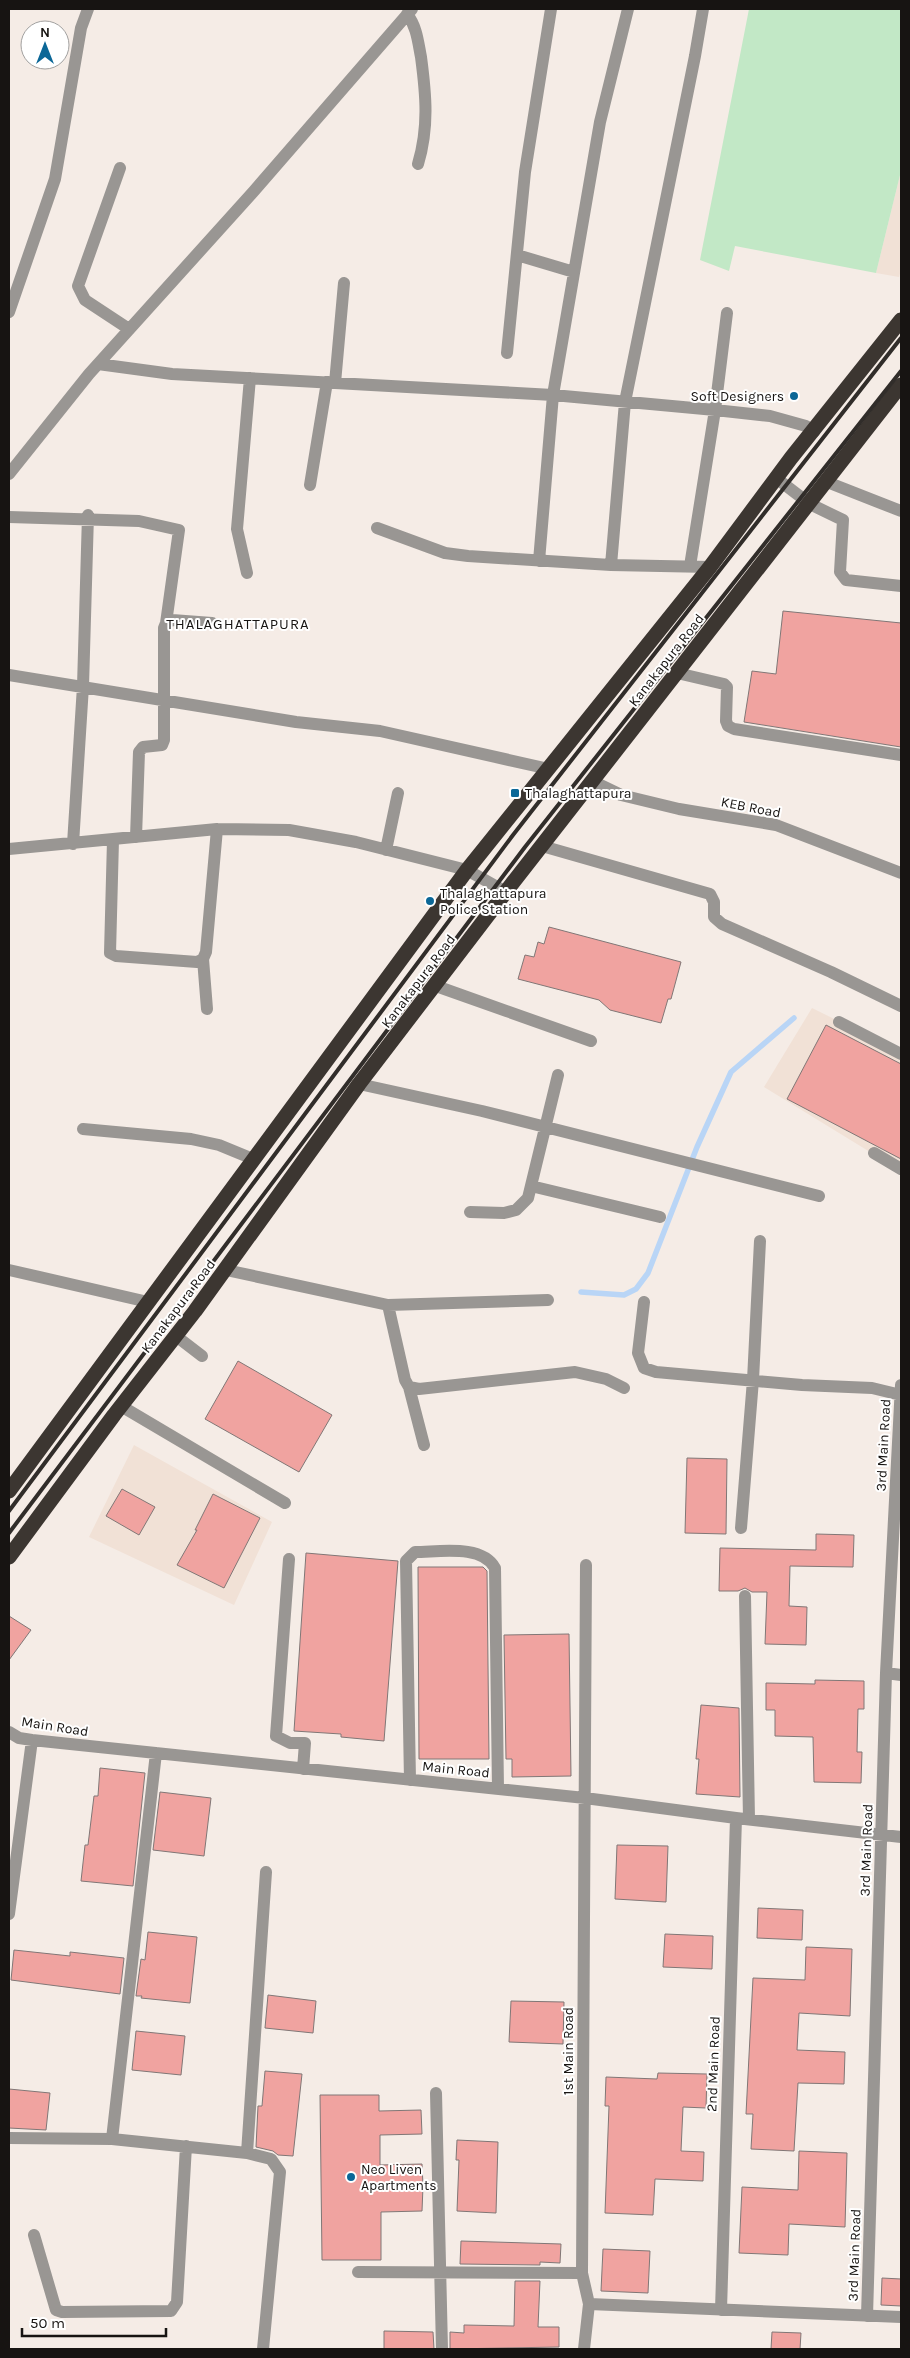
<svg xmlns="http://www.w3.org/2000/svg" width="910" height="2358" font-family="Karla,sans-serif">
	<style>
		.built { fill: #f1e1d6 }
		.green { fill: #c2e8c6 }
		.lines { fill: none; stroke-linecap: round; stroke-linejoin: round }
		.stream { stroke: #b9d5f6; stroke-width: 5.5 }
		.building { fill: #f0a3a0; stroke: #817776 }
		.minor { stroke: #999693; stroke-width: 12 }
		.highway { stroke: #3c3631; stroke-width: 15 }
		.rail { stroke: #312d2a; stroke-width: 4 }
		.poi-dot { fill: #0b6797; stroke: #fff; stroke-width: 2 }
		.labels { text-anchor: middle; stroke-width: 4; stroke-linejoin: round; paint-order: stroke }
		.poi-label { font-size: 14px; fill: #171412; stroke: #fff; text-anchor: start }
		.street-label { font-size: 14px; fill: #171412; stroke: #fff }
		.neighbourhood-label { font-size: 15px; letter-spacing: 1px; fill: #171412; stroke: #fff }
	</style>
	<rect width="100%" height="100%" fill="#f5ece6"/>
	<path class="built" d="M 901,171 L 901,270 L 899,277 L 876,273 Z
		M 812,1008 L 901,1052 L 901,1171 L 764,1087 Z
		M 134,1445 L 272,1522 L 234,1605 L 89,1537 Z"/>
	<path class="green" d="M 749,9 L 901,9 L 901,171 L 876,273 L 735,246 L 729,271 L 700,260 Z"/>
	<g class="lines">
		<path class="stream" d="M 581,1292 L 624,1295 L 636,1289 L 648,1273 L 697,1147 L 731,1072 L 794,1018"/>
	</g>
	<path class="building" d="M 783,611 L 901,623 L 901,747 L 744,722 L 752,671 L 776,674 Z
		M 549,927 L 681,962 L 671,999 L 668,999 L 661,1023 L 610,1010 L 599,1000 L 518,979 L 525,955 L 534,957 L 538,942 L 544,944 Z
		M 826,1025 L 901,1064 L 901,1159 L 787,1099 Z
		M 238,1361 L 332,1415 L 299,1472 L 205,1419 Z
		M 687,1458 L 727,1459 L 726,1534 L 685,1533 Z
		M 122,1489 L 155,1507 L 139,1535 L 106,1516 Z
		M 213,1494 L 260,1518 L 224,1588 L 177,1565 L 197,1530 L 195,1530 Z
		M 816,1534 L 854,1535 L 853,1567 L 790,1566 L 789,1606 L 807,1607 L 806,1645 L 765,1644 L 767,1592 L 752,1592 L 745,1588 L 738,1591 L 719,1591 L 720,1548 L 816,1550 Z
		M 306,1553 L 398,1561 L 384,1741 L 341,1737 L 341,1734 L 294,1731 Z
		M 418,1567 L 483,1567 L 487,1571 L 489,1759 L 419,1759 Z
		M 9,1616 L 31,1630 L 9,1660 Z
		M 569,1634 L 571,1776 L 512,1777 L 512,1759 L 506,1759 L 504,1635 Z
		M 815,1680 L 864,1681 L 864,1709 L 858,1709 L 857,1752 L 862,1752 L 861,1783 L 814,1782 L 813,1737 L 775,1736 L 775,1710 L 766,1710 L 766,1683 L 815,1684 Z
		M 701,1705 L 739,1708 L 740,1797 L 696,1794 L 699,1759 L 696,1759 Z
		M 100,1768 L 145,1773 L 133,1886 L 81,1881 L 85,1845 L 88,1845 L 94,1796 L 98,1796 Z
		M 160,1792 L 211,1798 L 204,1856 L 153,1850 Z
		M 617,1845 L 668,1846 L 666,1902 L 615,1899 Z
		M 758,1908 L 803,1910 L 802,1940 L 757,1938 Z
		M 148,1932 L 197,1937 L 190,2003 L 141,1998 L 142,1996 L 136,1996 L 141,1959 L 145,1960 Z
		M 665,1934 L 713,1936 L 712,1969 L 663,1967 Z
		M 806,1947 L 852,1949 L 850,2016 L 799,2013 L 797,2050 L 845,2052 L 844,2084 L 798,2083 L 794,2151 L 751,2149 L 753,2114 L 746,2114 L 753,1978 L 805,1980 Z
		M 14,1950 L 70,1956 L 70,1952 L 124,1958 L 120,1994 L 11,1980 Z
		M 268,1995 L 316,2001 L 313,2033 L 265,2028 Z
		M 511,2001 L 564,2002 L 563,2044 L 509,2042 Z
		M 136,2031 L 185,2036 L 181,2075 L 132,2070 Z
		M 265,2071 L 302,2074 L 293,2156 L 278,2155 L 273,2151 L 256,2147 L 258,2106 L 262,2106 Z
		M 658,2073 L 707,2074 L 706,2108 L 683,2107 L 681,2151 L 704,2152 L 703,2181 L 655,2179 L 653,2215 L 605,2213 L 609,2106 L 605,2106 L 606,2077 L 657,2079 Z
		M 9,2089 L 50,2093 L 46,2130 L 9,2128 Z
		M 320,2095 L 379,2095 L 379,2111 L 421,2110 L 422,2134 L 380,2135 L 380,2165 L 422,2164 L 423,2186 L 422,2211 L 381,2212 L 381,2260 L 322,2260 Z
		M 457,2140 L 498,2142 L 496,2213 L 457,2211 L 459,2160 L 456,2160 Z
		M 799,2151 L 847,2153 L 845,2227 L 789,2224 L 788,2255 L 739,2253 L 742,2187 L 798,2190 Z
		M 461,2241 L 561,2244 L 560,2263 L 540,2262 L 540,2265 L 460,2264 Z
		M 603,2249 L 650,2251 L 648,2293 L 601,2291 Z
		M 882,2278 L 901,2279 L 901,2306 L 881,2305 Z
		M 515,2281 L 540,2281 L 538,2327 L 559,2327 L 559,2347 L 450,2349 L 450,2332 L 464,2333 L 464,2325 L 514,2326 Z
		M 384,2331 L 433,2332 L 434,2349 L 384,2349 Z
		M 772,2332 L 801,2333 L 800,2349 L 771,2349 Z"/>
	<g class="lines">
		<path class="minor" d="M 407,14 C 417,27 418,42 421,57 C 426,95 429,127 418,164
			M 120,168 L 78,286 L 85,300 L 129,329
			M 517,255 L 574,272
			M 9,312 L 55,179 L 81,28 L 88,9
			M 507,353 L 525,172 L 551,9
			M 98,364 L 172,374 L 553,395 L 715,410 L 770,416 L 806,426 L 814,432
			M 335,383 L 344,283
			M 9,474 L 89,374 L 254,191 L 412,9
			M 776,478 L 810,504 L 843,520 L 840,572 L 846,580 L 901,586
			M 827,482 L 901,511
			M 310,485 L 327,382
			M 9,517 L 139,521 L 179,530 L 166,623
			M 377,528 L 445,553 L 468,556 L 611,565 L 710,567
			M 539,561 L 553,395 L 600,122 L 628,9
			M 611,565 L 625,402 L 695,56 L 703,9
			M 690,566 L 715,410 L 727,313
			M 247,573 L 237,529 L 250,378
			M 677,673 L 724,684 L 727,687 L 726,721 L 728,726 L 734,729 L 901,755
			M 9,675 L 296,722 L 380,731 L 549,769
			M 592,781 L 621,795 L 679,809 L 776,825 L 901,873
			M 136,837 L 139,752 L 143,747 L 162,745 L 164,740 L 164,628 L 166,623 L 172,620 L 212,623
			M 113,840 L 110,953 L 116,956 L 197,962 L 203,959 L 206,952 L 217,829
			M 73,844 L 83,686 L 88,515
			M 542,846 L 710,894 L 714,902 L 714,917 L 722,924 L 831,972 L 901,1006
			M 9,849 L 217,829 L 289,830 L 356,842 L 467,870 L 506,892
			M 386,850 L 398,793
			M 203,959 L 207,1009
			M 436,986 L 591,1041
			M 839,1022 L 901,1054
			M 359,1084 L 482,1111 L 819,1196
			M 83,1129 L 191,1139 L 219,1145 L 253,1159
			M 874,1153 L 901,1169
			M 531,1186 L 660,1217
			M 470,1212 L 504,1213 L 516,1210 L 528,1198 L 558,1075
			M 9,1270 L 148,1302
			M 226,1270 L 388,1305 L 548,1300
			M 644,1302 L 638,1353 L 644,1368 L 656,1372 L 802,1385 L 872,1388 L 901,1395
			M 388,1305 L 405,1380 L 409,1387 L 419,1389 L 575,1372 L 606,1379 L 624,1388
			M 176,1336 L 202,1356
			M 409,1387 L 424,1445
			M 121,1406 L 285,1503
			M 741,1528 L 753,1380 L 760,1241
			M 289,1559 L 276,1736 L 290,1743 L 305,1743 L 303,1769
			M 745,1596 L 749,1819
			M 886,1673 L 901,1675
			M 9,1732 L 19,1738 L 32,1740 L 585,1798 L 736,1818 L 901,1837
			M 410,1780 L 406,1561 L 415,1552 C 439,1552 482,1544 495,1568 L 498,1789
			M 9,1914 L 32,1740
			M 436,2093 L 442,2349
			M 9,2138 L 112,2139 L 247,2153 L 271,2159 L 280,2172 L 263,2349
			M 112,2139 L 156,1753
			M 247,2153 L 266,1872
			M 34,2235 L 56,2310 L 62,2312 L 171,2311 L 177,2302 L 186,2146
			M 358,2272 L 582,2273
			M 589,2304 L 901,2317
			M 721,2310 L 736,1818
			M 867,2316 L 886,1673 L 901,1385
			M 584,2349 L 589,2304 L 582,2273 L 586,1565"/>
		<path class="highway" d="M 9,1491 L 467,870 L 710,567 L 791,458 L 901,320
			M 9,1557 L 114,1415 L 195,1311 L 359,1084 L 511,885 L 901,385"/>
		<path class="rail" d="M 9,1511 L 513,835 L 901,338
			M 9,1533 L 525,847 L 901,371"/>
	</g>
	<g class="poi-dot">
		<circle cx="794" cy="396" r="5"/>
		<rect x="510" y="788" width="10" height="10" rx="2.5"/>
		<circle cx="430" cy="901" r="5"/>
		<circle cx="351" cy="2177" r="5"/>
	</g>
	<g class="labels">
		<g class="poi-label">
			<text x="784" y="401" text-anchor="end">Soft Designers</text>
			<text x="525" y="798">Thalaghattapura</text>
			<text x="440" y="898">Thalaghattapura<tspan x="440" dy="16">Police Station</tspan></text>
			<text x="361" y="2174">Neo Liven<tspan x="361" dy="16">Apartments</tspan></text>
		</g>
		<g class="street-label">
			<text transform="translate(666 660) rotate(-52)" y="5">Kanakapura Road</text>
			<text transform="translate(751 807) rotate(11)" y="5">KEB Road</text>
			<text transform="translate(418 981) rotate(-53)" y="5">Kanakapura Road</text>
			<text transform="translate(178 1306) rotate(-53)" y="5">Kanakapura Road</text>
			<text transform="translate(883 1445) rotate(-87)" y="5">3rd Main Road</text>
			<text transform="translate(55 1726) rotate(9)" y="5">Main Road</text>
			<text transform="translate(456 1769) rotate(6)" y="5">Main Road</text>
			<text transform="translate(866 1850) rotate(-88)" y="5">3rd Main Road</text>
			<text transform="translate(568 2051) rotate(-90)" y="5">1st Main Road</text>
			<text transform="translate(713 2064) rotate(-88)" y="5">2nd Main Road</text>
			<text transform="translate(854 2255) rotate(-88)" y="5">3rd Main Road</text>
		</g>
		<g class="neighbourhood-label">
			<text x="238" y="629">THALAGHATTAPURA</text>
		</g>
	</g>
	<rect width="910" height="2358" fill="none" stroke="#171412" stroke-width="20"/>
	<g transform="translate(45 45)"><circle r="24" fill="#ffffff" stroke="#a2a1a0"/>
	<path d="M0-4L9 19L0 12L-9 19Z" fill="#0b6797"/>
	<text y="-8" font-size="14" font-weight="bold" text-anchor="middle" fill="#171412">N</text>
	</g>
	<path d="M22 2328v8h144v-8" fill="none" stroke="#171412" stroke-width="2.5"/>
	<text x="30" y="2328" font-size="15" fill="#171412" stroke="#ffffff" stroke-width="4" paint-order="stroke">50 m</text>
</svg>
